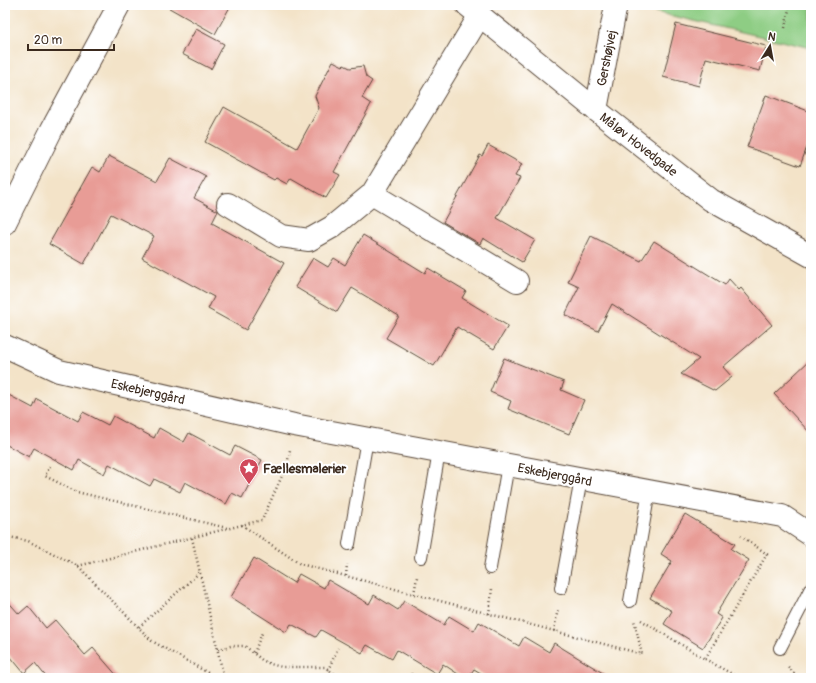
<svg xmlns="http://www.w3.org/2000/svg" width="816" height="683" font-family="Pangolin,sans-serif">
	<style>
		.green { fill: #8ecd84; stroke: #647c51 }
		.building { fill: #e89c96 }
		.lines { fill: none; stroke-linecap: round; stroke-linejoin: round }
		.lane-casing { stroke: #574638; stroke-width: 14 }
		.street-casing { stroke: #574638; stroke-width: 24 }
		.secondary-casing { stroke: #574638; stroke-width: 24 }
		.path { stroke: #574638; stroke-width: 2.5; stroke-dasharray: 1 3; stroke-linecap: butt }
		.lane { stroke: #fff; stroke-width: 12 }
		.street { stroke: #fff; stroke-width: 22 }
		.secondary { stroke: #fff; stroke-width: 22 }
		.labels { text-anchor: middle; stroke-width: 4; stroke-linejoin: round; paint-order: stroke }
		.street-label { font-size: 13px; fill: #3b2a1e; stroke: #fff }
		.poi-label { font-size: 13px; font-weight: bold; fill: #3b2a1e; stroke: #fff; text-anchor: start }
	</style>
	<rect width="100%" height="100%" fill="#fff"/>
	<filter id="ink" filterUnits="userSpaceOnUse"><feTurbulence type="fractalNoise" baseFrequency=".025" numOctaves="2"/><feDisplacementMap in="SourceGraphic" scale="8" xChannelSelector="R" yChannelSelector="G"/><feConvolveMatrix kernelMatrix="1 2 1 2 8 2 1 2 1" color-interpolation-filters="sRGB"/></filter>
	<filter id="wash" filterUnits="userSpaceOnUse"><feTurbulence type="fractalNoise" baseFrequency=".012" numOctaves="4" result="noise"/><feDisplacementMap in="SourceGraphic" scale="16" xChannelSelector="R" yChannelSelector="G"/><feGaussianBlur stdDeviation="0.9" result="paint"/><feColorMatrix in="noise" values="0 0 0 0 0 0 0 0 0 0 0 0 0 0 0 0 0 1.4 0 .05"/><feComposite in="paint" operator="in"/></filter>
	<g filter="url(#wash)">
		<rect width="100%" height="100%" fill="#f3e3c8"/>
		<path class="green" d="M 655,5 L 811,5 L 811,48 L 655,12 Z"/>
		<g id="blocks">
			<path class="building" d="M 164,5 L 231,5 L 215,34 Z
				M 676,24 L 766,46 L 760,71 L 706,58 L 699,86 L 663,77 Z
				M 196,29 L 224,44 L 211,69 L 182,54 Z
				M 333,61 L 343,66 L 344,65 L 350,68 L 363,66 L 366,77 L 372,81 L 362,98 L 371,104 L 334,172 L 340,175 L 326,198 L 291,178 L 287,184 L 276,178 L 274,180 L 205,142 L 224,107 L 297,148 L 319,108 L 315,96 Z
				M 766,95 L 811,112 L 811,136 L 800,166 L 747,147 Z
				M 488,145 L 522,164 L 515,176 L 520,178 L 497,218 L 535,240 L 522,262 L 483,238 L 480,244 L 443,222 L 480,155 L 482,156 Z
				M 109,156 L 157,181 L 170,158 L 206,177 L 194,198 L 218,211 L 212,223 L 284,263 L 246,330 L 208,309 L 214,297 L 142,258 L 154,236 L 111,214 L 84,264 L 49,244 L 92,167 L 100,172 Z
				M 363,235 L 425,273 L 428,268 L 466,291 L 462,298 L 508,326 L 494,349 L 457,327 L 434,366 L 386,338 L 399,316 L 352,288 L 337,312 L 295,287 L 313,258 L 328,267 L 334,258 L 345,265 Z
				M 591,236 L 641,261 L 654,241 L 725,285 L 729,279 L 739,290 L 741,288 L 772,325 L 723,367 L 732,377 L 715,391 L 681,374 L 699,359 L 612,304 L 598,331 L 565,315 L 579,287 L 568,282 Z
				M 504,358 L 564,382 L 561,390 L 584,400 L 569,434 L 508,409 L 511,401 L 490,392 Z
				M 811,359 L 811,434 L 774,394 Z
				M 5,393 L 33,408 L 37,399 L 78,421 L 83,412 L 108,425 L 113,416 L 154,438 L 159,428 L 184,442 L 189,433 L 230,455 L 235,446 L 262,460 L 242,498 L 232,493 L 226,504 L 185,482 L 180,492 L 154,479 L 150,486 L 109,464 L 104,474 L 79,460 L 74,470 L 34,448 L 29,457 L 5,444 Z
				M 685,514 L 735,544 L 731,549 L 749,560 L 716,614 L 722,618 L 703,648 L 664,624 L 672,611 L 650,598 L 672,561 L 661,554 Z
				M 254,558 L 294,583 L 299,574 L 324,588 L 328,580 L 369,604 L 374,595 L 398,610 L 404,601 L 444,625 L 449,616 L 474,631 L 479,622 L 519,646 L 524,637 L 549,652 L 554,643 L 611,678 L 489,678 L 474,669 L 468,678 L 464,678 L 443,664 L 437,674 L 397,650 L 392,659 L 367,645 L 362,653 L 321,630 L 316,637 L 291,624 L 286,632 L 231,597 Z
				M 5,598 L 19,614 L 28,606 L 46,628 L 55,620 L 85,655 L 93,648 L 119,678 L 47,678 L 35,663 L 24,673 L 5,650 Z"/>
		</g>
	</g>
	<g filter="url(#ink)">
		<use href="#blocks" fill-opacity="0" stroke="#574638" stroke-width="1"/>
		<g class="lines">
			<g class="lane-casing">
				<path id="lane" d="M 349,544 L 367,439
					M 421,557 L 439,452
					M 490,568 L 508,465
					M 561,588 L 581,479
					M 630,601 L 649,491
					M 780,648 L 811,588"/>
			</g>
			<g class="street-casing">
				<path id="street" d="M 596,110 L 616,5
					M 372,194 L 517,281
					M 228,204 L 281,236 L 309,240 L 332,227 L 372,194 L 480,15
					M 5,223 L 52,129 L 119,5
					M 5,346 L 59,371 L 294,425 L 782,516 L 811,535"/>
			</g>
			<g class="secondary-casing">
				<path id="secondary" d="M 467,5 L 596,110 L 711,200 L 811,256"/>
			</g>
			<path class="path" d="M 785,28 L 790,5
				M 50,466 L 45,476 L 77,492 L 227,528
				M 242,525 L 300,564 L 642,654 L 634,620
				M 5,536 L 28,541 L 78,566 L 152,641 L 217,678
				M 192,538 L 224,678
				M 78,566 L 262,520 L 287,465 L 290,450
				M 346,576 L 347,564
				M 414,594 L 417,577
				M 489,614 L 492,589
				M 641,620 L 705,659 L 767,554 L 741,536
				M 139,627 L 200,572
				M 554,631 L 558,608
				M 218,649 L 231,646 L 245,646 L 262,660 L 270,664 L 282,667 L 325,667 L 340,678
				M 254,653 L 262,633
				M 705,659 L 739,678
				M 788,667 L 799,678
				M 328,670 L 338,648
				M 410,678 L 413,671"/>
			<use href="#lane" class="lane"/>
			<use href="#street" class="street"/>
			<use href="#secondary" class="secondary"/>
		</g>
	</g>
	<defs>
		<g id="sight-pin" transform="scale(1)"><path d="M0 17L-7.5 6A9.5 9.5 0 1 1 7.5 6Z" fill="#d1495b" stroke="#fff"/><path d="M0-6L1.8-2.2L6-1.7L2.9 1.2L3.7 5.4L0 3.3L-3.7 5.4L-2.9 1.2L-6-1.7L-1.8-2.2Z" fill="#fff"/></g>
	</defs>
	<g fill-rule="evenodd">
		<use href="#sight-pin" x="249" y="468"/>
	</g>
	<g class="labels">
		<g class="street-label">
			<text transform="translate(606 58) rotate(-79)" y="5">Gershøjvej</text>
			<text transform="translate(639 144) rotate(38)" y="5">Måløv Hovedgade</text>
			<text transform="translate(148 391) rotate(13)" y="5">Eskebjerggård</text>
			<text transform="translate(555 474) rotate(11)" y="5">Eskebjerggård</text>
		</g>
		<g class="poi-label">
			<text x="263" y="473">Fællesmalerier</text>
		</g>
	</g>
	<rect width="816" height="683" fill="none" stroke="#fff" stroke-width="20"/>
	<g transform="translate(770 46) rotate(11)" stroke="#ffffff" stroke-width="3" paint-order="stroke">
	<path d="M0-3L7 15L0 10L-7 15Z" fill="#3b2a1e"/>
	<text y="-6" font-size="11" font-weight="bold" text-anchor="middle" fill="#3b2a1e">N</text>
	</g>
	<path d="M28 44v6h86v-6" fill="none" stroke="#3b2a1e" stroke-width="2"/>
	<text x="34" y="44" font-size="12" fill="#3b2a1e" stroke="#ffffff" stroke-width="3" paint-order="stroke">20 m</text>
</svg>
